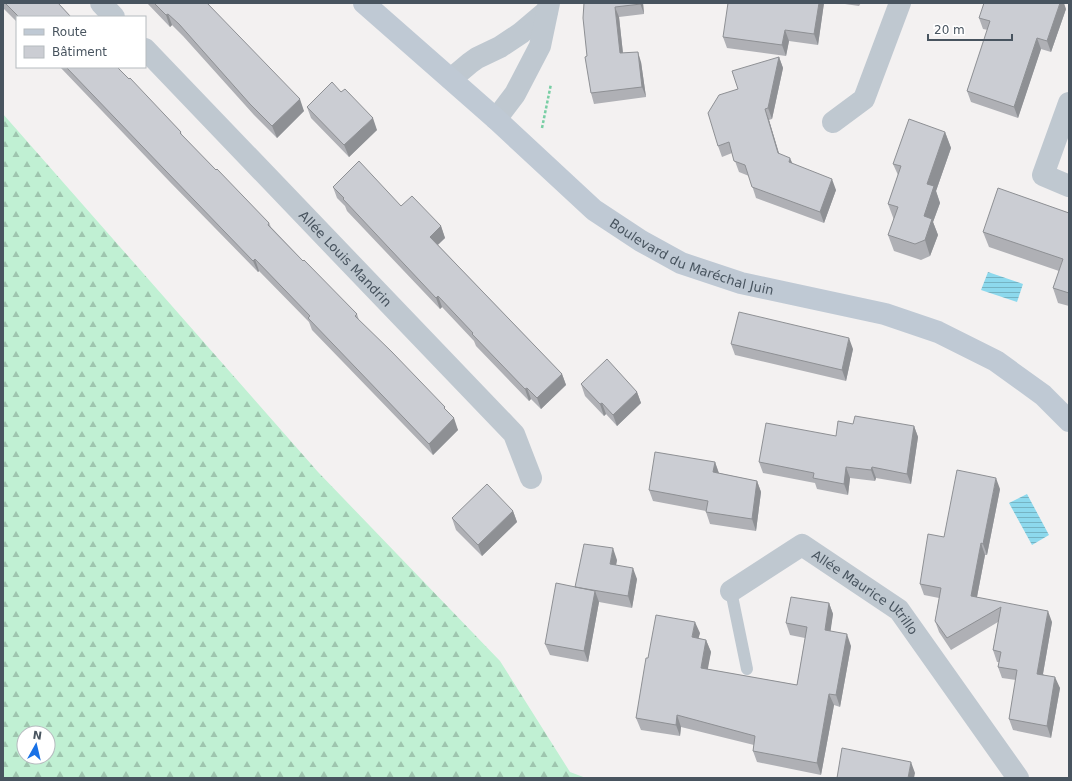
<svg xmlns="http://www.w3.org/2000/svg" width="1072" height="781" font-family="'DejaVu Sans',sans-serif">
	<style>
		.forest { fill: url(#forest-firs); fill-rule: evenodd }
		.water { fill: url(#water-rules) }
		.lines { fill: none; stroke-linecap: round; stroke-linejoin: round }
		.path { stroke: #78cea4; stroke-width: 2.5; stroke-dasharray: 3 2; stroke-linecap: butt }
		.lane { stroke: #bfc8d0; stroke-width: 12 }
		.street { stroke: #bfc8d0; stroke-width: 22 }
		.secondary { stroke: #bfc9d4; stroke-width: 22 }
		.wall { fill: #afb0b5 }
		.shaded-wall { fill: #8e9094 }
		.building { fill: #cbcdd3; stroke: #8e9094 }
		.labels { text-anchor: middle; stroke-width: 3.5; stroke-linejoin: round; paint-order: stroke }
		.street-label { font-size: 13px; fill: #48545f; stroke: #fff }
	</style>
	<defs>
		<pattern id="forest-firs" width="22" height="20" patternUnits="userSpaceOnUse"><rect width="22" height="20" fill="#c0f0d3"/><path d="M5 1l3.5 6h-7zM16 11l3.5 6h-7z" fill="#9ec5ae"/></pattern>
		<pattern id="water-rules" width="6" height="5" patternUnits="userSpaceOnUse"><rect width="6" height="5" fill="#8dd9ed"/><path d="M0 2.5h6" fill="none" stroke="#75b3c3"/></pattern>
	</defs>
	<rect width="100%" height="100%" fill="#f3f1f1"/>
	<path class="forest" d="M 3,114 L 318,472 L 500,661 L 570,772 L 586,778 L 3,778 ZM 24,733 L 48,733 L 48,757 L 24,757 Z"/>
	<path class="water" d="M 988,272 L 1023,284 L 1017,302 L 981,290 Z
		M 1027,494 L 1049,535 L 1032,545 L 1009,503 Z"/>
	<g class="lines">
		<path class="path" d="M 542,128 L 551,84"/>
		<path class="lane" d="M 731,591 L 747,669"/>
		<g class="street">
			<path d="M 101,3 L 114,17"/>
			<path id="s1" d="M 145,49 L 514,434 L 531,478"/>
			<path d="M 451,79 L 470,63 L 477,58 L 500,47 L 521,33 L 547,11"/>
			<path d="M 1069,103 L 1043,175 L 1069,186"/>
			<path d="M 496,119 L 515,94 L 540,46 L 549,3"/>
			<path d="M 833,122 L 864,99 L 900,3"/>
			<path id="s2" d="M 731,591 L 802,545 L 899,610 L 1018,778"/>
		</g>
		<path class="secondary" id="s3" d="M 364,3 L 496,119 L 594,210 L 641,241 L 681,263 L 741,283 L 885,314 L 938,332 L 996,361 L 1043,395 L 1069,421"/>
	</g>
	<path class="wall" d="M 3,3 L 58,3 L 71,17 L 17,17 L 17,22 L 3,8 Z
		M 147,3 L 207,3 L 304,111 L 277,138 L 254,115 L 183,36 L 172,25 L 170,27 Z
		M 584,3 L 643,3 L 644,14 L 619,17 L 623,53 L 641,62 L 646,97 L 594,104 L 591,93 L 587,56 Z
		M 824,3 L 818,45 L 789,41 L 786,56 L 727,48 L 723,37 Z
		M 838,3 L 861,3 L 859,6 Z
		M 1066,9 L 1051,52 L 1041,49 L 1018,118 L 971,102 L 967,91 L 988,30 L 983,29 L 979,18 Z
		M 779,57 L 783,68 L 772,119 L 769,120 L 779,153 L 793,164 L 836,190 L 824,223 L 756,198 L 749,176 L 739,172 L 732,153 L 722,157 L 718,146 L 738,89 Z
		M 60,67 L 117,67 L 181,132 L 182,136 L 269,223 L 271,227 L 303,261 L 357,314 L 359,320 L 446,410 L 458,430 L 433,455 L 312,330 L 309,322 L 259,271 L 258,272 L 169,181 Z
		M 307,107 L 377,130 L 349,157 L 311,118 Z
		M 945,132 L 951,148 L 936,191 L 940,203 L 933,222 L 938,235 L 930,256 L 921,260 L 894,251 L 888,235 L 894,220 L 888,204 L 898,175 L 893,164 Z
		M 333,187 L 401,206 L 441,226 L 445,238 L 438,245 L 562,374 L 566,385 L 541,409 L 531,399 L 529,401 L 476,346 L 474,341 L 442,307 L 440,309 L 347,211 L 345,206 L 337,198 Z
		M 1069,213 L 1069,306 L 1058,303 L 1053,288 L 1059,271 L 989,247 L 983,232 Z
		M 731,344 L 853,349 L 846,381 L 735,355 Z
		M 581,384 L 637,392 L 641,403 L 617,426 L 606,414 L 604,416 L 585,396 Z
		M 853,424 L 914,426 L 918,437 L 911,484 L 876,478 L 875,481 L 850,478 L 848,495 L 817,489 L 815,483 L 763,473 L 759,462 L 836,436 Z
		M 715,462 L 719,473 L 757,481 L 761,492 L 756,531 L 710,524 L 706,512 L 706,511 L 653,501 L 649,490 Z
		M 1000,489 L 987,555 L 985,555 L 977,597 L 1052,622 L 1043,674 L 1060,688 L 1051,738 L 1013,730 L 1009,719 L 1016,680 L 1002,678 L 998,667 L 999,662 L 997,662 L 993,650 L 998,622 L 951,650 L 939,632 L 935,621 L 939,598 L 924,595 L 920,584 L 944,537 Z
		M 513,511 L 517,522 L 482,556 L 456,530 L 452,518 Z
		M 617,560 L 616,565 L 637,579 L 632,608 L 599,602 L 588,662 L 550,655 L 545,644 L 575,587 Z
		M 829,603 L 833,614 L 830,631 L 851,646 L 840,707 L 834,705 L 821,775 L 757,762 L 753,751 L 754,745 L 681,727 L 680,736 L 641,730 L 636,718 L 648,658 L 700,633 L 698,638 L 706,640 L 711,652 L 707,669 L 797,685 L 805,638 L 790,635 L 786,623 Z"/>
	<path class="shaded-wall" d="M 640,3 L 643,3 L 644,14 Z
		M 819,3 L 824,3 L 818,45 L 814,34 Z
		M 1060,3 L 1064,3 L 1066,9 L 1051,52 L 1047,41 Z
		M 615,7 L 619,17 L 624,63 L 620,53 Z
		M 168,14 L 172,25 L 170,27 L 166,15 Z
		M 785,30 L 789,41 L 786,56 L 782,45 Z
		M 1037,38 L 1041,49 L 1018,118 L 1014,107 Z
		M 638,52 L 641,62 L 646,97 L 642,87 Z
		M 779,57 L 783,68 L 772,119 L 768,108 Z
		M 300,99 L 304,111 L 277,138 L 272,126 Z
		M 765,109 L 769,120 L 782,164 L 778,153 Z
		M 373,118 L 377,130 L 349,157 L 344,145 Z
		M 945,132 L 951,148 L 936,191 L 940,203 L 933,222 L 938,235 L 930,256 L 925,240 L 924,216 L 927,184 Z
		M 790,158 L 795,169 L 789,162 Z
		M 832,179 L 836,190 L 824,223 L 820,212 Z
		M 441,226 L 445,238 L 434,248 L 430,237 Z
		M 255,259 L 259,271 L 258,272 L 253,261 Z
		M 438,296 L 442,307 L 440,309 L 436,298 Z
		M 849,338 L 853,349 L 846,381 L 842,370 Z
		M 562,374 L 566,385 L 541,409 L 537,398 Z
		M 527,388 L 531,399 L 529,401 L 525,389 Z
		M 637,392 L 641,403 L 617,426 L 613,415 Z
		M 602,403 L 606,414 L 604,416 L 600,404 Z
		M 454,418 L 458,430 L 433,455 L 429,444 Z
		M 914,426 L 918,437 L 911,484 L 907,474 Z
		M 715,462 L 719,474 L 713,472 Z
		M 846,467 L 850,478 L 848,495 L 844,484 Z
		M 872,467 L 876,478 L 875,481 L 871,470 Z
		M 996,478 L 1000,489 L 987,555 L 983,544 Z
		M 757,481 L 761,492 L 756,531 L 752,519 Z
		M 513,511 L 517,522 L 482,556 L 478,545 Z
		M 981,543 L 985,555 L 975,607 L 971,596 Z
		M 613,548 L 617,560 L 614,575 L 610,564 Z
		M 633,568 L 637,579 L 632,608 L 628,596 Z
		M 595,591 L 599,602 L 588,662 L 584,651 Z
		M 829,603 L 833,614 L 829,642 L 825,630 Z
		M 1048,611 L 1052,622 L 1041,685 L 1037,674 Z
		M 695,622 L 700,633 L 696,648 L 692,637 Z
		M 847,634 L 851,646 L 840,707 L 836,695 Z
		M 706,640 L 711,652 L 706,679 L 701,668 Z
		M 1055,677 L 1060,688 L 1051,738 L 1047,726 Z
		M 829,694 L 834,705 L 821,775 L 817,763 Z
		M 677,715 L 681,727 L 680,736 L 676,725 Z
		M 911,762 L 915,773 L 914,778 L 908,778 Z"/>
	<path class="building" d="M 5,3 L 58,3 L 71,17 L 19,17 Z
		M 154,3 L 207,3 L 300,99 L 272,126 L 250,104 L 179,24 L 168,14 L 166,15 Z
		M 584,3 L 640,3 L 641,4 L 615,7 L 620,53 L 638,52 L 642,87 L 591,93 L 585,57 L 587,56 L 583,18 Z
		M 728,3 L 819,3 L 814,34 L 785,30 L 782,45 L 723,37 Z
		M 984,3 L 1060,3 L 1047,41 L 1037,38 L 1014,107 L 967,91 L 990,21 L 979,18 Z
		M 779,57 L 768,108 L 765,109 L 778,153 L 790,158 L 789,162 L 832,179 L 820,212 L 752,187 L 745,165 L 734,161 L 729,142 L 718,146 L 708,113 L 719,95 L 738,89 L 732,71 Z
		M 66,67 L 117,67 L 129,79 L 130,78 L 181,132 L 180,133 L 216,170 L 217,169 L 269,223 L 268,225 L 303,261 L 304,260 L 357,314 L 355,316 L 392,352 L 445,407 L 444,408 L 454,418 L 429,444 L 308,318 L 310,316 L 255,259 L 253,261 L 165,170 Z
		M 332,82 L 341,92 L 345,89 L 373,118 L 344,145 L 307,107 Z
		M 909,119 L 945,132 L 927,184 L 934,186 L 924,216 L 932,219 L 925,240 L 915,244 L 888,235 L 898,207 L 888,204 L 901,166 L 893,164 Z
		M 359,161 L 401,206 L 412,196 L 441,226 L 430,237 L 562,374 L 537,398 L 527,388 L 525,389 L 472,334 L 473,333 L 438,296 L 436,298 L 343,199 L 344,198 L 333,187 Z
		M 998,188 L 1069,213 L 1069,293 L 1053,288 L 1063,259 L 983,232 Z
		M 739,312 L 849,338 L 842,370 L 731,344 Z
		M 607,359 L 637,392 L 613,415 L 602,403 L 600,404 L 581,384 Z
		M 855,416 L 914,426 L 907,474 L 872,467 L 871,470 L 846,467 L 844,484 L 813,478 L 814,473 L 759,462 L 766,423 L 836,436 L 838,421 L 853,424 Z
		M 655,452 L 715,462 L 713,472 L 757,481 L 752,519 L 706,512 L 708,501 L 649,490 Z
		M 957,470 L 996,478 L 983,544 L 981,543 L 971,596 L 1048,611 L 1037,674 L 1055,677 L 1047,726 L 1009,719 L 1017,670 L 998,667 L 1001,652 L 993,650 L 1001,607 L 947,638 L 935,621 L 941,588 L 920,584 L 928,534 L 944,537 Z
		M 487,484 L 513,511 L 478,545 L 452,518 Z
		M 584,544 L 613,548 L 610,564 L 633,568 L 628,596 L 575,587 Z
		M 556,583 L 595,591 L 584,651 L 545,644 Z
		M 791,597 L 829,603 L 825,630 L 847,634 L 836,695 L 829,694 L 817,763 L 753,751 L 755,736 L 677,715 L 676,725 L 636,718 L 646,658 L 648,658 L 656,615 L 695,622 L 692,637 L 706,640 L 701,668 L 797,685 L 807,627 L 786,623 Z
		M 842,748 L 911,762 L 908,778 L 837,778 Z"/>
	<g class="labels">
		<g class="street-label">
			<text dy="5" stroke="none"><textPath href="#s3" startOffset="419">Boulevard du Maréchal Juin</textPath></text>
			<text dy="5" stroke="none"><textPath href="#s1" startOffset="290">Allée Louis Mandrin</textPath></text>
			<text dy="5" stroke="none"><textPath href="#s2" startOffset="164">Allée Maurice Utrillo</textPath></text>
		</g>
	</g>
	<rect width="1072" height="781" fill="none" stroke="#48545f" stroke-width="8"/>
	<rect x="16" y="16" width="130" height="52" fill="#ffffff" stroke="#b6bbbf"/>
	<rect x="24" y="29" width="20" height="6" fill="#bfc9d4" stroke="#b6bbbf"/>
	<text x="52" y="36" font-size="12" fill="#48545f">Route</text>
	<rect x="24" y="46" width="20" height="12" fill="#cbcdd3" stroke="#b6bbbf"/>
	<text x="52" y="56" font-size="12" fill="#48545f">Bâtiment</text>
	<g transform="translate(36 745) rotate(8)"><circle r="19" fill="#ffffff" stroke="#b6bbbf"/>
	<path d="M0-3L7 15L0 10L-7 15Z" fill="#1871e6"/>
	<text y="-6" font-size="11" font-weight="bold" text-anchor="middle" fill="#48545f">N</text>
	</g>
	<path d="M928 34v6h84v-6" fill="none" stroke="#48545f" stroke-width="2"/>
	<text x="934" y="34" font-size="12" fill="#48545f" stroke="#ffffff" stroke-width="3" paint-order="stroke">20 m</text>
</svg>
